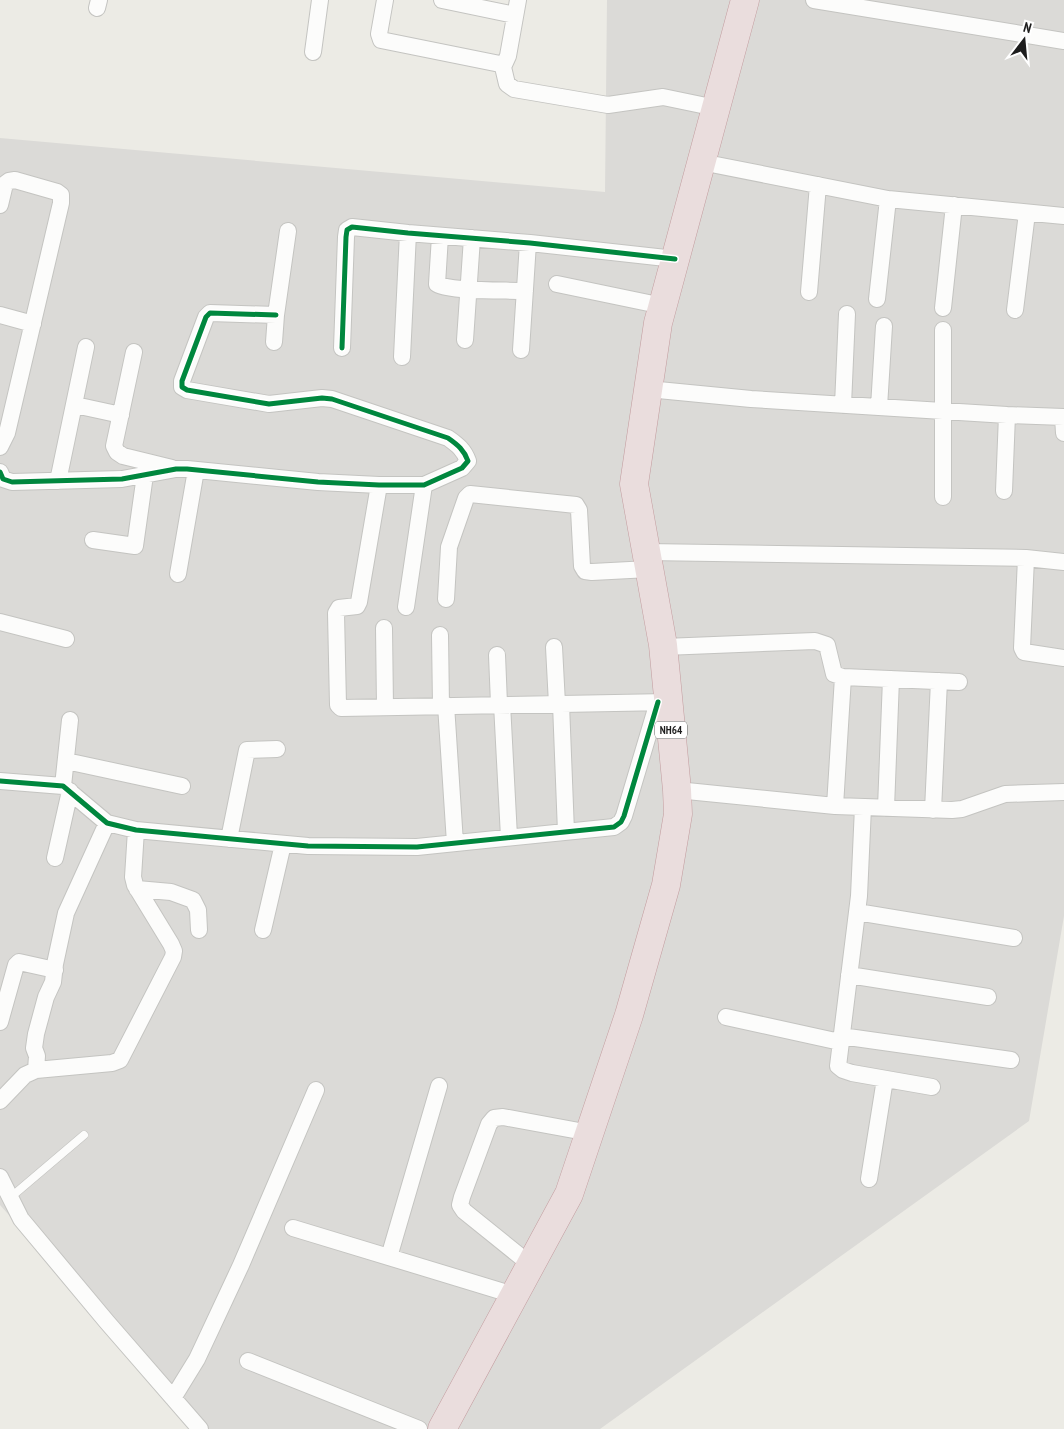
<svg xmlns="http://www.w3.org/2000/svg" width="1064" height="1429" font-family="'PT Sans Narrow',sans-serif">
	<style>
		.residential { fill: #dbdad7 }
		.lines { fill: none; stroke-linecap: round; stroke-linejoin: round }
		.lane-casing { stroke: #c4c4c1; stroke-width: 9 }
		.street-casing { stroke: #c4c4c1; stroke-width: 18 }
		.highway-casing { stroke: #c39c9f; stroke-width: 29 }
		.lane { stroke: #fcfcfb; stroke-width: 8 }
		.street { stroke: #fcfcfb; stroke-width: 16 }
		.highway { stroke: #eadddd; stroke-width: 28 }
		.cycleway-casing { stroke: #fff; stroke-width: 8 }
		.cycleway { stroke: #00873e; stroke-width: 5 }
		.labels { text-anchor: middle; stroke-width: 5; stroke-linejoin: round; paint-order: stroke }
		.shield { fill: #fff; stroke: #616161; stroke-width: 1 }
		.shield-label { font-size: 11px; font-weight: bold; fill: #1d1d1d }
	</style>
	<rect width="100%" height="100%" fill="#ecebe5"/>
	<path class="residential" d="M 607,0 L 1064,0 L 1064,916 L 1029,1121 L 600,1429 L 199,1429 L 0,1205 L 0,138 L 605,192 Z"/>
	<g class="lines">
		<g class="lane-casing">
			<path id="lane" d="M 11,1197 L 84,1135"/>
		</g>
		<g class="street-casing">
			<path id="street" d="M 385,0 L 379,34 L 381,40 L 500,64 L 503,67 L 507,84 L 514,89 L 608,105 L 663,97 L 716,108
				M 442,0 L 515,15
				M 814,0 L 1064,41
				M 97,8 L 99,0
				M 313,52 L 320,0
				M 503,67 L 508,56 L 518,0
				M 701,162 L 888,199 L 1064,216
				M 0,205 L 5,184 L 9,181 L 15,180 L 57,192 L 61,195 L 61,203 L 7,433 L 0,447
				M 440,236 L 437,284 C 452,292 506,290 525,291
				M 557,284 L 663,306
				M 809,292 L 818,185
				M 877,299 L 888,199
				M 943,308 L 954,205
				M 1015,310 L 1027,213
				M 0,315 L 33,324
				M 465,340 L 472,238
				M 274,342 L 276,315 L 288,231
				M 342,348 L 346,237 L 347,230 L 352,227 L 408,233 L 530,243 L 675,259
				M 521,350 L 528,243
				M 134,352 L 114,446 L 117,452 L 123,456 L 172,468
				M 402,357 L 408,233
				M 648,389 L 751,399 L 1007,415 L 1064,417
				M 75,405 L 121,415
				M 843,405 L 847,314
				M 879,407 L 884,326
				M 1063,417 L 1064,433
				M 0,472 L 3,479 L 12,482 L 122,479 L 176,469 L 187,469 L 318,482 L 379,485 L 424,485 L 462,468 L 468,461 C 464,450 458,445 448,438 L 332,399 L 322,398 L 269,404 L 187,390 L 182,387 L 182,381 L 206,317 L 210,313 L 276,315
				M 58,481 L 86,347
				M 379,485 L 359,602 L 357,606 L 339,608 L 336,613 L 338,705 L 341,708 L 668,702
				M 1004,491 L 1007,415
				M 943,497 L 943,330
				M 93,540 L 135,546 L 145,475
				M 646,552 L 1026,558 L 1064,562
				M 1026,558 L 1022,648 L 1024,652 L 1064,658
				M 178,574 L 196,470
				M 446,599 L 449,547 L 466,498 L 470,494 L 576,505 L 579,510 L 582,566 L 585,571 L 592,572 L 649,569
				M 406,607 L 424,485
				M 0,622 L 66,639
				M 384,628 L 385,707
				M 440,635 L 441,706
				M 554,647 L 557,704
				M 664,647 L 815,641 L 827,645 L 834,674 L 843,677 L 959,682
				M 497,655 L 499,704
				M 502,704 L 509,837
				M 561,704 L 566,832
				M 446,705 L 455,843
				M 66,761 L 182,786
				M 0,781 L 63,786 L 107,823 L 136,830 L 308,846 L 417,847 L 614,827 L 621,822 L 624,816 L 658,702
				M 63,786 L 70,720
				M 677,790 L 835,806 L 952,810 L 962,809 L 1005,794 L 1064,792
				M 835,806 L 843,677
				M 863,807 L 859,896 L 838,1066 L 843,1070 L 852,1073 L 932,1087
				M 886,808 L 891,679
				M 933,810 L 939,681
				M 229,839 L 247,750 L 277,749
				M 55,858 L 70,791
				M 137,889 L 171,892 L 193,900 L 198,910 L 199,930
				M 857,912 L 1014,938
				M 263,930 L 283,844
				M 849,975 L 988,997
				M 726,1017 L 840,1042
				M 0,1022 L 16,965 L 19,962 L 55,970
				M 841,1036 L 1011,1060
				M 36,1070 L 112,1063 L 120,1060 L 173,957 L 174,951 L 171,944 L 135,885 L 133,877 L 136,830
				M 0,1101 L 25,1075 L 36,1070 L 37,1056 L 34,1048 L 36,1034 L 46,997 L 53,982 L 55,964 L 66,913 L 107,823
				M 0,1177 L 21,1219 L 107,1322 L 200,1429
				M 869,1179 L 885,1079
				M 293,1228 L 514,1295
				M 389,1257 L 439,1086
				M 531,1265 L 464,1211 L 460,1205 L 462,1197 L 489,1124 L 494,1118 L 503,1117 L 590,1133
				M 248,1361 L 419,1429
				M 173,1398 L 197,1359 L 241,1265 L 316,1090"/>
		</g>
		<g class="highway-casing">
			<path id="highway" d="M 442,1429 L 569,1194 L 629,1015 L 666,885 L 678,814 L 677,790 L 663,645 L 634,484 L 658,323 L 745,0"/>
		</g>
		<use href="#lane" class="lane"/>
		<use href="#street" class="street"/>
		<use href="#highway" class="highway"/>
		<g class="cycleway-casing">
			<path id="cycleway" d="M 342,348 L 346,237 L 347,230 L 352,227 L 408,233 L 530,243 L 675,259
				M 0,472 L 3,479 L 12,482 L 122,479 L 176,469 L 187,469 L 318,482 L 379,485 L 424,485 L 462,468 L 468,461 C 464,450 458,445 448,438 L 332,399 L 322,398 L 269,404 L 187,390 L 182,387 L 182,381 L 206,317 L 210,313 L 276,315
				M 0,781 L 63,786 L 107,823 L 136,830 L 308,846 L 417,847 L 614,827 L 621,822 L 624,816 L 658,702"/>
		</g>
		<use href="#cycleway" class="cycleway"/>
	</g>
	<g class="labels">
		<rect class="shield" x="655" y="721.5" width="32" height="17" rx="4"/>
		<g class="shield-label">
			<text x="671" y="734">NH64</text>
		</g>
	</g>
	<g transform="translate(1024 40) rotate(16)" stroke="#ffffff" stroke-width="4" paint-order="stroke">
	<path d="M0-4L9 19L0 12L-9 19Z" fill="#1d1d1d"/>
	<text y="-8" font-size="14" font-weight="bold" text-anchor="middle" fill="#1d1d1d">N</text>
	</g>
</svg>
